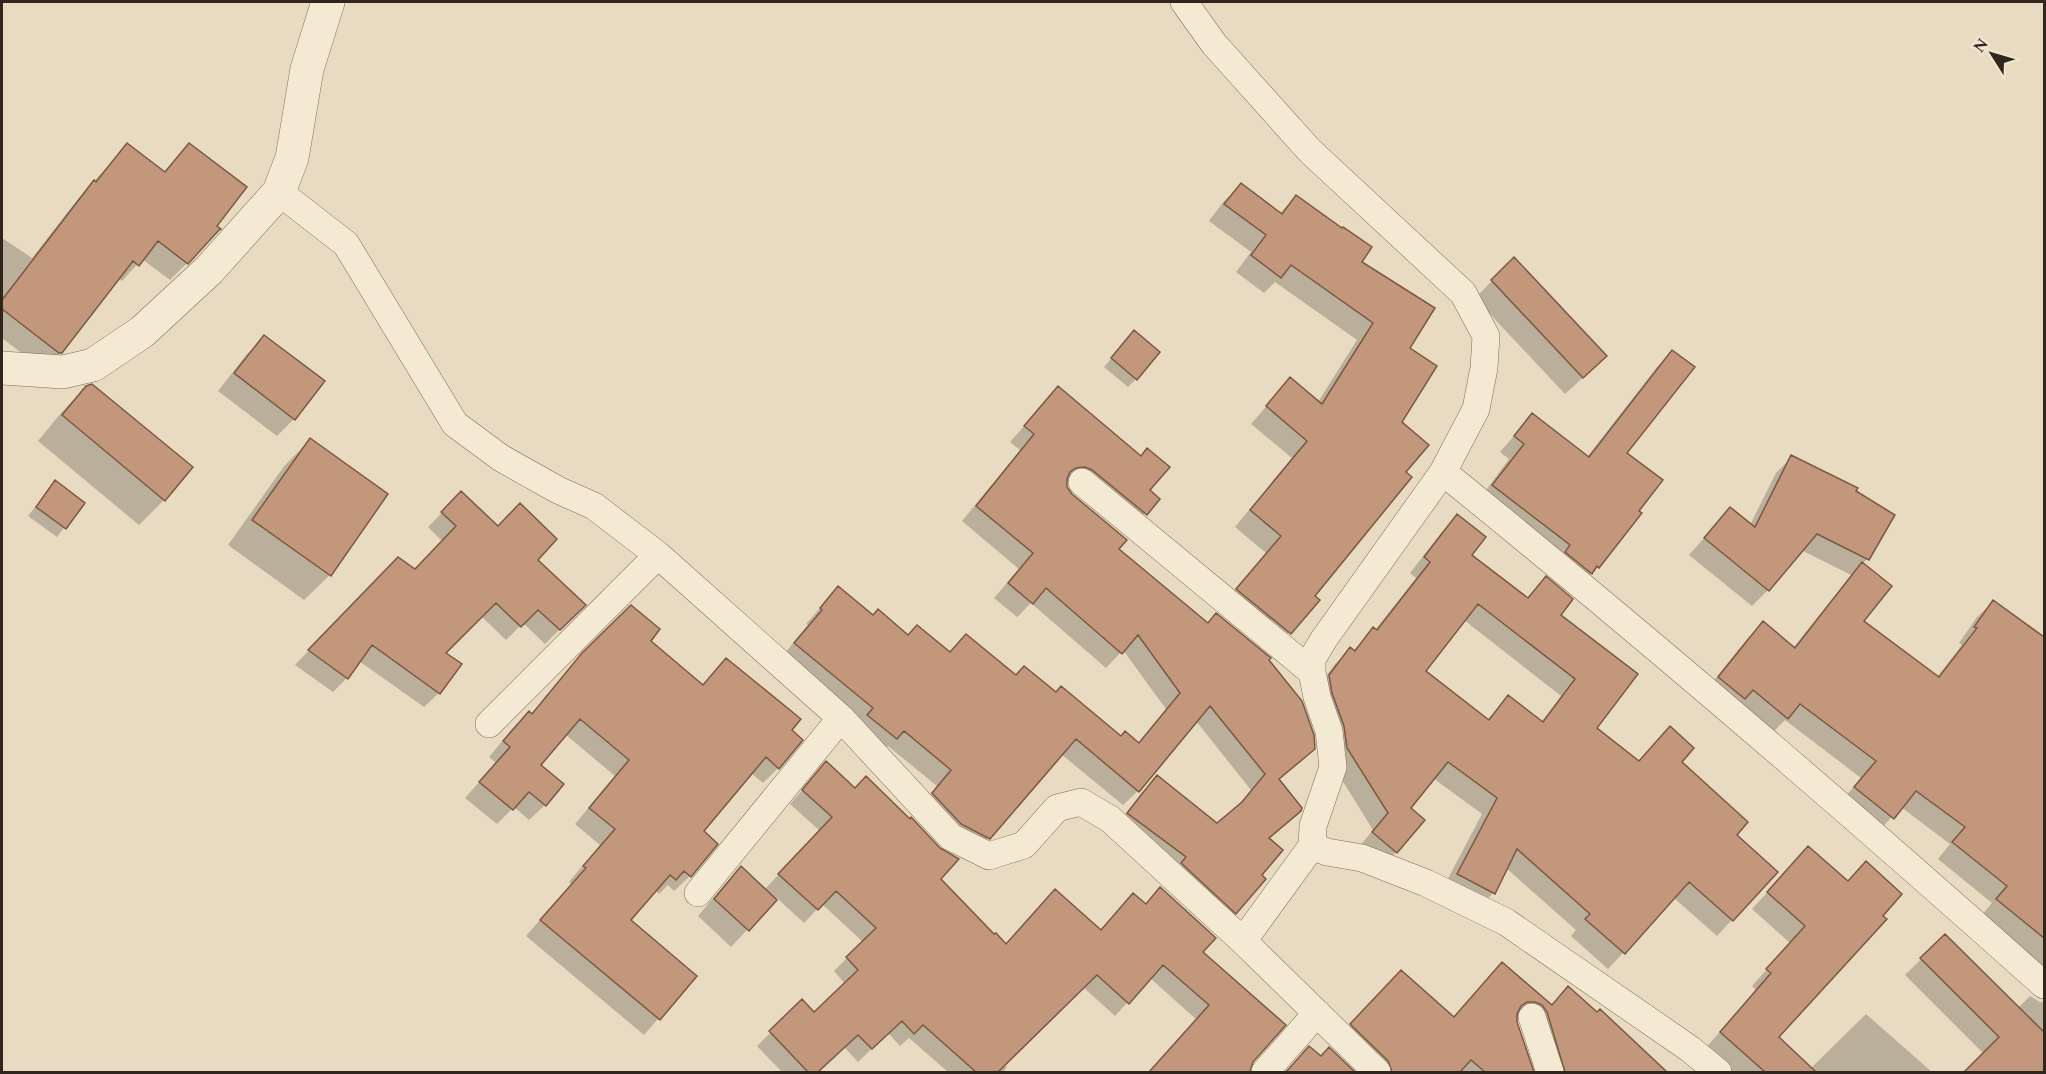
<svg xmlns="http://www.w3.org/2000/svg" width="2046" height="1074" font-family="Spectral,serif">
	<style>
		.shadow { fill: #0003; fill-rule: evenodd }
		.building { fill: #c2977b; stroke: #7b5843; stroke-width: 1.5; fill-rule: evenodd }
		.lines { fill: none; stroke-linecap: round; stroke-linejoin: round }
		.minor-casing { stroke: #7f6d5b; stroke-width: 28 }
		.tertiary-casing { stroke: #7f6d5b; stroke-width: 34 }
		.minor { stroke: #f4e9d3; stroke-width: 27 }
		.tertiary { stroke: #f4e9d3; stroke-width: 33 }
	</style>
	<rect width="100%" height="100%" fill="#e8dbc1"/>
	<path class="shadow" d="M 127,145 L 163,173 L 189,145 L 187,263 L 170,280 L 142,259 L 122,281 L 118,278 L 61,352 L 44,369 L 42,369 L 2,338 L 2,238 L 32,258 L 78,199 Z
		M 1241,185 L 1279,214 L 1296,197 L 1360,262 L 1408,349 L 1400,422 L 1404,472 L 1312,596 L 1318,600 L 1273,650 L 1221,606 L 1266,553 L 1235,527 L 1292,458 L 1251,424 L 1290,379 L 1318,402 L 1357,340 L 1275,282 L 1264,293 L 1236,272 L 1251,252 L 1209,221 L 1224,201 Z
		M 1514,259 L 1588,373 L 1565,394 L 1475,298 Z
		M 264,337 L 294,419 L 277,436 L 218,391 L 247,354 Z
		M 1126,341 L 1136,379 L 1128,387 L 1104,367 Z
		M 1672,351 L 1624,453 L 1637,511 L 1598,567 L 1583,582 L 1478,501 L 1509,459 L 1500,452 L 1532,415 L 1587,457 L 1657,367 Z
		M 86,387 L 164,500 L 139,525 L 38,441 L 61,413 Z
		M 1058,388 L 1148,490 L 1158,499 L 1131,529 L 1070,481 L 1065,481 L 1066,487 L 1117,549 L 1207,624 L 1267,660 L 1314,749 L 1278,781 L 1300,811 L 1268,839 L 1260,875 L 1235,913 L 1220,927 L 1114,829 L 1142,792 L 1157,777 L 1217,824 L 1234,810 L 1251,790 L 1196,721 L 1138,791 L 1123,805 L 1061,754 L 974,853 L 918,809 L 937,786 L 888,746 L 881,753 L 780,659 L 808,625 L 806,624 L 838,588 L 872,617 L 908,636 L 1015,676 L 1055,694 L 1121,738 L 1137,744 L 1166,709 L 1123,650 L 1106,668 L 1031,603 L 1017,617 L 994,598 L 1019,569 L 962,521 L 1020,450 L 1010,442 Z
		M 310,440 L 330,575 L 304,600 L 228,545 L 285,465 Z
		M 1792,457 L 1854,492 L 1867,559 L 1862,564 L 1862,621 L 1937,677 L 1962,645 L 1959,643 L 1977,617 L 1993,602 L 2008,686 L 2044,715 L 2044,966 L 1981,916 L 1992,903 L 1938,859 L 1950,844 L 1901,807 L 1877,833 L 1839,804 L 1861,778 L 1785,720 L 1771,734 L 1703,694 L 1747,639 L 1763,623 L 1793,648 L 1851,575 L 1801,550 L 1768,590 L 1752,606 L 1689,555 L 1730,509 L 1750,525 L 1776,473 Z
		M 55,482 L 83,503 L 57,537 L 28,516 Z
		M 461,493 L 584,605 L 545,644 L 523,623 L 506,640 L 481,616 L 444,653 L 439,693 L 424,707 L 359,661 L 347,678 L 333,692 L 295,665 L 383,573 L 415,571 L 443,542 L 428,527 Z
		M 1457,516 L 1470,555 L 1526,599 L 1546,579 L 1595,729 L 1638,762 L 1670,728 L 1680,762 L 1734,835 L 1776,872 L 1717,936 L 1674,898 L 1608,969 L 1571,936 L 1576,930 L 1506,868 L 1493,893 L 1478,909 L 1442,890 L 1482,814 L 1433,778 L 1409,809 L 1396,852 L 1380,868 L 1358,848 L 1373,830 L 1332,764 L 1314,692 L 1335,664 L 1351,649 L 1353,651 L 1373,629 L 1375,630 L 1416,578 L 1410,573 L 1442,532 ZM 1464,620 L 1561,696 L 1541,722 L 1508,697 L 1487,720 L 1424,671 Z
		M 649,641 L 701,686 L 726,660 L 790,730 L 778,768 L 763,783 L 751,773 L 702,831 L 715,844 L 690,876 L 674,891 L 668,885 L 659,894 L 655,890 L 629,921 L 695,976 L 644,1035 L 526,936 L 571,884 L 569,882 L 600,845 L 575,824 L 615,776 L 565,734 L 539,765 L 545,805 L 529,820 L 514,807 L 497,824 L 465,798 L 496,763 L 489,757 L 513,728 L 529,713 L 531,714 L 567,671 Z
		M 826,763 L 994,936 L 1005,945 L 1055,891 L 1100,931 L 1133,895 L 1145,905 L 1161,889 L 1201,952 L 1252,1061 L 1248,1072 L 1150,1072 L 1197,1020 L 1150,978 L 1115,1016 L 1083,987 L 1004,1065 L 1007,1067 L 1003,1072 L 948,1072 L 909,1038 L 900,1046 L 888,1033 L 858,1062 L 844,1047 L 817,1072 L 782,1072 L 757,1046 L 802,1002 L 814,1014 L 845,984 L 834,971 L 863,942 L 822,904 L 804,923 L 777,898 L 731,947 L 698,916 L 724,885 L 741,868 L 764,890 L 820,831 L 790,804 Z
		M 1793,864 L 1847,883 L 1777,1037 L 1810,1069 L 1866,1014 L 1932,1072 L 1732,1072 L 1705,1049 L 1756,990 L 1752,986 L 1790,943 L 1752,909 Z
		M 1945,936 L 2018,1008 L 2030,996 L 2040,1002 L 2044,1002 L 2044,976 L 2044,1072 L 1966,1072 L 1984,1054 L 1905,975 Z
		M 1487,980 L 1551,1006 L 1568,988 L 1597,1014 L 1600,1011 L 1666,1072 L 1546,1072 L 1526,1021 L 1518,1017 L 1515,1017 L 1515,1022 L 1532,1072 L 1368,1072 L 1336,1041 L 1385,988 L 1453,1018 Z
		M 1309,1048 L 1321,1058 L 1329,1050 L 1353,1072 L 1286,1072 Z"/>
	<path class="building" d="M 127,143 L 165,172 L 189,143 L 247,187 L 217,226 L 221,229 L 219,230 L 188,264 L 158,241 L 139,266 L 133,261 L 62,353 L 59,353 L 2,309 L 2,300 L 94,180 L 96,182 Z
		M 1241,183 L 1282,214 L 1296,195 L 1342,228 L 1343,227 L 1372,247 L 1362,262 L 1435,308 L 1410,348 L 1437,366 L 1402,422 L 1429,445 L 1406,472 L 1412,477 L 1315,596 L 1320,600 L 1291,634 L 1236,589 L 1281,536 L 1250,510 L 1307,441 L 1266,406 L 1290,377 L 1322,404 L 1373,323 L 1291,265 L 1281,278 L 1251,255 L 1266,235 L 1224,204 Z
		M 1514,257 L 1607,356 L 1583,378 L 1491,280 Z
		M 1134,330 L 1160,352 L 1137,380 L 1111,358 Z
		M 264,335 L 325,381 L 295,420 L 234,373 Z
		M 1672,350 L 1695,367 L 1627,453 L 1663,480 L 1639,511 L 1642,513 L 1599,568 L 1597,566 L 1592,574 L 1565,552 L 1570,545 L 1492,485 L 1524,444 L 1514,436 L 1532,413 L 1589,457 Z
		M 92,384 L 193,467 L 165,501 L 62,415 L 86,386 Z
		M 1058,386 L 1141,456 L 1147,448 L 1170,467 L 1150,490 L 1160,499 L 1147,515 L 1092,470 L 1085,467 L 1076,468 L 1070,472 L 1067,479 L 1067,487 L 1072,494 L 1127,540 L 1119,549 L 1208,623 L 1216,613 L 1271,658 L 1269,660 L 1302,701 L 1314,735 L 1315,749 L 1279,779 L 1302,808 L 1301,811 L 1269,838 L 1283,850 L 1262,875 L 1266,879 L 1236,914 L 1181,863 L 1186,857 L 1127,813 L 1157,775 L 1217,823 L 1242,802 L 1265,774 L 1210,706 L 1139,792 L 1076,739 L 990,839 L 961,824 L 932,793 L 951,770 L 904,731 L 897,739 L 867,715 L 873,708 L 794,643 L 822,610 L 820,608 L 838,586 L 873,615 L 878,609 L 908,635 L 917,625 L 950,652 L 966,634 L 1016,675 L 1024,666 L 1056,692 L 1061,686 L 1121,736 L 1125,731 L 1139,743 L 1180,693 L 1138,635 L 1122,654 L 1046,588 L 1033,604 L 1008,583 L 1033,553 L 976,506 L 1034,434 L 1024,426 Z
		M 310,438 L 388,494 L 331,576 L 252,520 Z
		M 1791,455 L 1858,488 L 1856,491 L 1895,515 L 1869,560 L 1817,534 L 1769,591 L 1704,538 L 1730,507 L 1755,527 Z
		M 55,480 L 85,503 L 66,529 L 36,507 Z
		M 461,491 L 498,526 L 520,503 L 557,539 L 538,560 L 586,605 L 560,630 L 538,610 L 521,627 L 496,603 L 446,653 L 462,664 L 440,694 L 372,645 L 348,679 L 308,650 L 398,557 L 415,569 L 456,526 L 441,512 Z
		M 1457,514 L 1486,537 L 1472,555 L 1528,598 L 1546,576 L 1573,599 L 1561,615 L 1638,674 L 1597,728 L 1639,761 L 1670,726 L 1694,748 L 1682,762 L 1748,822 L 1737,835 L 1778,872 L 1733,921 L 1689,882 L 1625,954 L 1585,919 L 1590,914 L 1517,849 L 1495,894 L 1457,874 L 1497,798 L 1448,762 L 1411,808 L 1425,820 L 1397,853 L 1372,832 L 1388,813 L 1347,748 L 1344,726 L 1332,693 L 1329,675 L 1350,647 L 1355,651 L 1373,627 L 1377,630 L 1430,562 L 1424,557 ZM 1478,604 L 1575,679 L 1543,722 L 1508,695 L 1489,720 L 1426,671 Z
		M 1862,562 L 1892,586 L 1864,621 L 1939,677 L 1977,628 L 1974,627 L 1993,600 L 2044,637 L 2044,938 L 1996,899 L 2007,886 L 1952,842 L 1965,827 L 1916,791 L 1894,819 L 1854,787 L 1876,761 L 1800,704 L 1788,719 L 1753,690 L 1745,699 L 1718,677 L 1763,621 L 1795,648 Z
		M 631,605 L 660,629 L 651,641 L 703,685 L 726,658 L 801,719 L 792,730 L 803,740 L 779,769 L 766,757 L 704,831 L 718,844 L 691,877 L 684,871 L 676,880 L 670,875 L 631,920 L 697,976 L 660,1020 L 540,920 L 586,868 L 583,866 L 615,829 L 589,808 L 629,760 L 580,719 L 541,765 L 564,784 L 546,806 L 529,792 L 513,810 L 479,782 L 510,747 L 503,741 L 529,711 L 532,714 L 582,653 Z
		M 826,761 L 855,788 L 866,776 L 910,819 L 911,817 L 940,848 L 959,859 L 941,879 L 994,934 L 996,933 L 1006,944 L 1055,889 L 1101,930 L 1133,893 L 1146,904 L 1160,887 L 1216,938 L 1203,952 L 1286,1025 L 1253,1062 L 1250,1072 L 1149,1072 L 1209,1005 L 1163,965 L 1129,1004 L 1097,975 L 998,1072 L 976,1072 L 923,1025 L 914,1034 L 902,1021 L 872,1049 L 858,1035 L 818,1072 L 808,1072 L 769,1031 L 802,999 L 814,1012 L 858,970 L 846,957 L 876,928 L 836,891 L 818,910 L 778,874 L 832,817 L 802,790 Z
		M 1808,846 L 1848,881 L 1866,861 L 1902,894 L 1883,916 L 1887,919 L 1779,1037 L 1816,1072 L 1765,1072 L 1720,1032 L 1771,973 L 1766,969 L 1805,926 L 1767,892 Z
		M 741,866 L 777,900 L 749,931 L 714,899 Z
		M 1945,934 L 2044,1032 L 2044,1072 L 1964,1072 L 1999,1037 L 1920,958 Z
		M 1502,962 L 1552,1005 L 1568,986 L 1597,1012 L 1600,1009 L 1667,1072 L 1565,1072 L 1547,1012 L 1542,1005 L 1535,1002 L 1527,1002 L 1521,1006 L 1517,1014 L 1517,1022 L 1534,1072 L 1485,1072 L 1471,1060 L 1460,1072 L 1392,1072 L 1388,1061 L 1350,1024 L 1401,970 L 1454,1017 Z
		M 1309,1046 L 1321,1056 L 1329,1047 L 1355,1072 L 1286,1072 Z"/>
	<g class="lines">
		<g class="minor-casing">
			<path id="minor" d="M 1184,2 L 1214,44 L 1310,151 L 1463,293 L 1486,336 L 1484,368 L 1476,409 L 1443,472 L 1324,639 L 1312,659 L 1312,672 L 1317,697 L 1329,731 L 1333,767 L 1313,826 L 1312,846 L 1243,941
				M 279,192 L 346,244 L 455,424 L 501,458 L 558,490 L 594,506 L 658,555 L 841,718 L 951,837 L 989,856 L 1024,845 L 1057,808 L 1081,802 L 1110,819 L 1243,941 L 1377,1072
				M 1443,472 C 1648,638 1848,810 2044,985
				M 1082,482 L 1312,672
				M 489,724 L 658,555
				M 1312,846 L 1327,852 L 1362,858 L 1426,883 L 1506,922 L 1690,1049 L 1718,1072
				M 698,893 L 841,718
				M 1532,1017 L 1550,1072
				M 1265,1072 L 1317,1013"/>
		</g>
		<g class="tertiary-casing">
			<path id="tertiary" d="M 2,368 L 63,372 L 93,365 L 142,332 L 209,270 L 279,192 L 292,158 L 307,69 L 328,2"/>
		</g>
		<use href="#minor" class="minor"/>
		<use href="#tertiary" class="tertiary"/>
	</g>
	<rect width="2046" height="1074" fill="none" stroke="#31261d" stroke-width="6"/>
	<g transform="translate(1992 54) rotate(307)" stroke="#f0e6d0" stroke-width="4.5" paint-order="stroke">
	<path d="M0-4.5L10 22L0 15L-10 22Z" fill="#31261d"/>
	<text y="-9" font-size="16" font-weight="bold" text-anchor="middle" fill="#31261d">N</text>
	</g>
</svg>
